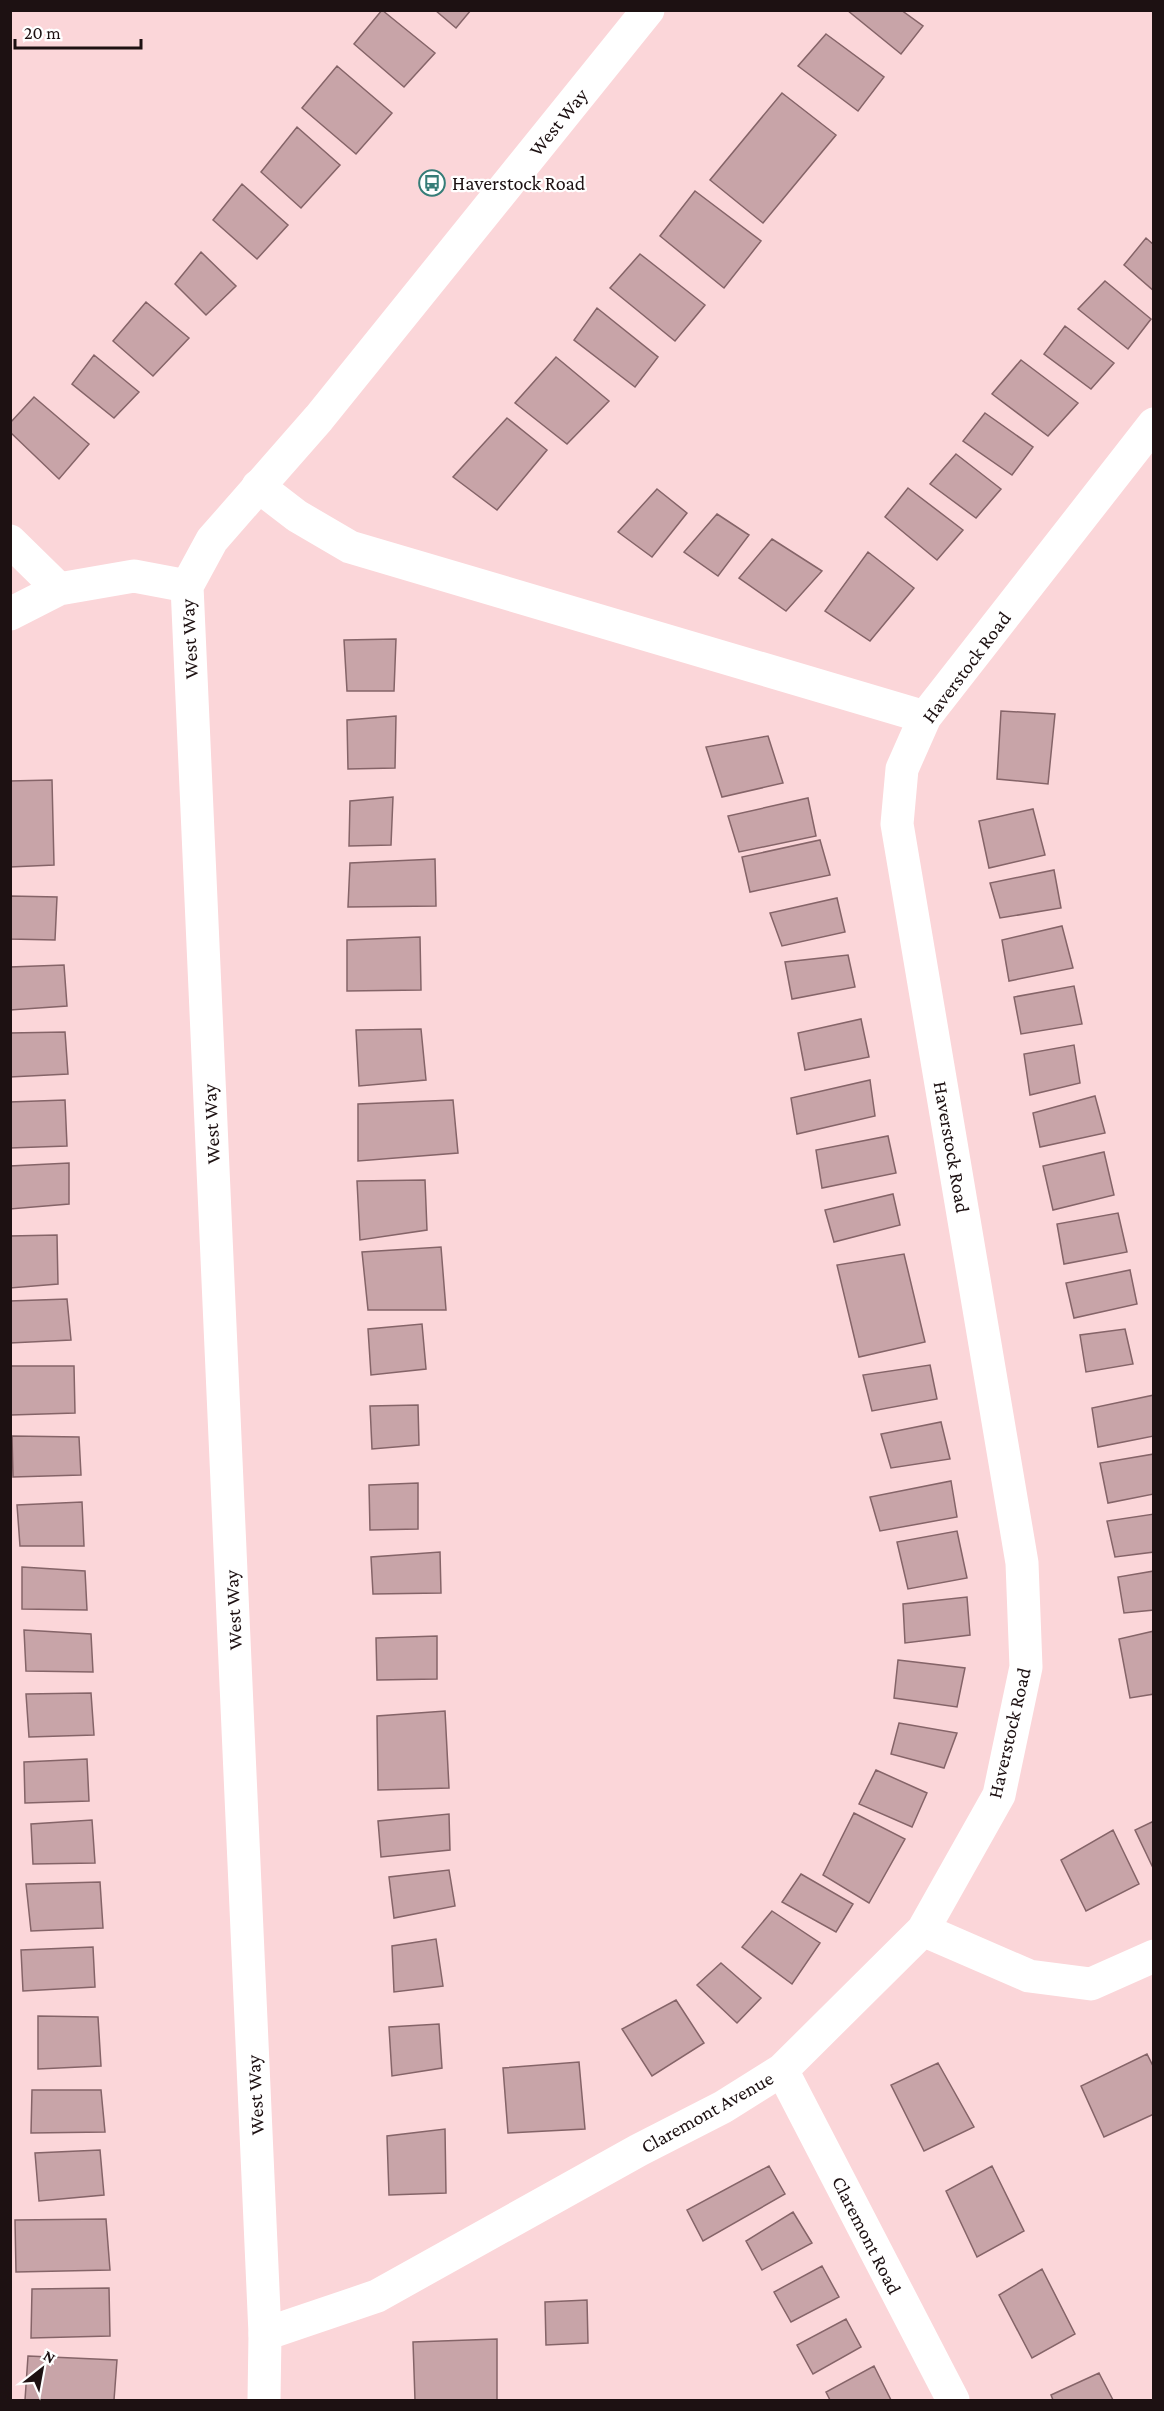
<svg xmlns="http://www.w3.org/2000/svg" width="1164" height="2411" font-family="'Crimson Pro',serif">
	<style>
		.building { fill: #c8a4a8; stroke: #856468; stroke-width: 1.5 }
		.lines { fill: none; stroke-linecap: round; stroke-linejoin: round }
		.minor { stroke: #fff; stroke-width: 33 }
		.tertiary { stroke: #fff; stroke-width: 33 }
		.labels { text-anchor: middle; stroke-width: 4.5; stroke-linejoin: round; paint-order: stroke }
		.street-label { font-size: 20px; fill: #1d1112; stroke: #fff }
		.poi-label { font-size: 20px; fill: #1d1112; stroke: #fff; text-anchor: start }
	</style>
	<rect width="100%" height="100%" fill="#fbd6d9"/>
	<path class="building" d="M 382,10 L 435,53 L 404,87 L 354,44 Z
		M 435,10 L 471,10 L 456,28 Z
		M 847,10 L 901,10 L 923,26 L 901,54 Z
		M 826,34 L 884,77 L 858,111 L 798,66 Z
		M 337,66 L 392,113 L 356,154 L 302,108 Z
		M 782,93 L 836,135 L 763,223 L 710,180 Z
		M 297,127 L 340,165 L 301,208 L 261,172 Z
		M 242,184 L 288,225 L 257,259 L 213,220 Z
		M 695,191 L 761,241 L 724,288 L 660,236 Z
		M 1146,238 L 1154,245 L 1154,291 L 1124,265 Z
		M 201,252 L 236,286 L 206,315 L 175,284 Z
		M 640,254 L 705,305 L 675,341 L 610,288 Z
		M 1105,281 L 1151,319 L 1128,349 L 1078,309 Z
		M 146,302 L 189,338 L 153,376 L 113,341 Z
		M 597,308 L 658,357 L 635,387 L 574,340 Z
		M 1065,326 L 1114,363 L 1091,389 L 1044,354 Z
		M 94,355 L 139,392 L 114,418 L 72,384 Z
		M 556,357 L 609,401 L 567,444 L 515,403 Z
		M 1021,360 L 1078,403 L 1048,436 L 992,394 Z
		M 34,397 L 89,444 L 59,479 L 10,432 L 10,423 Z
		M 985,413 L 1033,447 L 1012,475 L 963,441 Z
		M 507,418 L 547,450 L 497,510 L 453,477 Z
		M 956,454 L 1001,489 L 976,518 L 930,484 Z
		M 908,488 L 963,530 L 937,560 L 885,517 Z
		M 657,489 L 687,513 L 652,557 L 618,532 Z
		M 717,514 L 749,535 L 718,576 L 684,552 Z
		M 772,539 L 822,571 L 786,611 L 739,578 Z
		M 868,552 L 914,588 L 870,641 L 825,611 Z
		M 396,639 L 394,691 L 347,691 L 344,640 Z
		M 1001,711 L 1055,714 L 1048,784 L 997,779 Z
		M 396,716 L 395,768 L 348,769 L 347,720 Z
		M 768,736 L 783,783 L 722,797 L 706,747 Z
		M 52,780 L 54,865 L 10,867 L 10,781 Z
		M 393,797 L 391,845 L 349,846 L 350,801 Z
		M 808,798 L 816,836 L 739,852 L 728,816 Z
		M 1033,809 L 1045,855 L 989,868 L 979,821 Z
		M 820,840 L 830,875 L 750,892 L 742,857 Z
		M 435,859 L 436,906 L 348,907 L 350,863 Z
		M 1054,870 L 1061,908 L 1000,918 L 990,883 Z
		M 10,896 L 57,897 L 55,940 L 10,939 Z
		M 837,898 L 845,932 L 782,946 L 770,913 Z
		M 1062,926 L 1073,968 L 1009,981 L 1002,940 Z
		M 420,937 L 421,990 L 347,991 L 347,940 Z
		M 848,955 L 855,987 L 792,999 L 785,962 Z
		M 64,965 L 67,1006 L 10,1010 L 10,967 Z
		M 1074,986 L 1082,1024 L 1021,1034 L 1014,997 Z
		M 861,1019 L 869,1057 L 805,1070 L 798,1033 Z
		M 421,1029 L 426,1080 L 359,1086 L 356,1030 Z
		M 65,1032 L 68,1074 L 10,1077 L 10,1033 Z
		M 1074,1045 L 1080,1083 L 1030,1095 L 1024,1054 Z
		M 870,1080 L 875,1116 L 797,1134 L 791,1098 Z
		M 1095,1096 L 1105,1133 L 1040,1147 L 1033,1113 Z
		M 65,1100 L 67,1146 L 10,1148 L 10,1102 Z
		M 453,1100 L 458,1153 L 358,1161 L 358,1104 Z
		M 888,1136 L 896,1173 L 822,1188 L 816,1150 Z
		M 1104,1152 L 1114,1195 L 1053,1210 L 1043,1166 Z
		M 69,1163 L 69,1204 L 10,1209 L 10,1166 Z
		M 425,1180 L 427,1230 L 360,1240 L 357,1181 Z
		M 893,1194 L 900,1225 L 834,1242 L 825,1210 Z
		M 1118,1213 L 1127,1252 L 1064,1264 L 1057,1224 Z
		M 57,1235 L 58,1284 L 10,1288 L 10,1236 Z
		M 441,1247 L 446,1310 L 368,1310 L 362,1252 Z
		M 904,1254 L 925,1342 L 859,1357 L 837,1265 Z
		M 1130,1270 L 1137,1304 L 1074,1318 L 1066,1283 Z
		M 67,1299 L 71,1340 L 10,1343 L 10,1301 Z
		M 422,1324 L 426,1369 L 371,1375 L 368,1329 Z
		M 1125,1329 L 1133,1364 L 1086,1372 L 1080,1335 Z
		M 930,1365 L 937,1399 L 872,1411 L 863,1375 Z
		M 10,1366 L 74,1366 L 75,1413 L 11,1415 Z
		M 1154,1395 L 1154,1436 L 1098,1447 L 1092,1408 Z
		M 418,1405 L 419,1445 L 372,1449 L 370,1406 Z
		M 941,1422 L 950,1459 L 891,1468 L 881,1434 Z
		M 12,1436 L 79,1437 L 81,1475 L 13,1477 Z
		M 1154,1454 L 1154,1494 L 1108,1503 L 1100,1463 Z
		M 951,1481 L 957,1517 L 880,1531 L 870,1497 Z
		M 418,1483 L 418,1529 L 370,1530 L 369,1485 Z
		M 82,1502 L 84,1546 L 20,1546 L 17,1505 Z
		M 1154,1514 L 1154,1552 L 1115,1557 L 1107,1521 Z
		M 957,1531 L 967,1578 L 908,1589 L 897,1542 Z
		M 440,1552 L 441,1593 L 373,1594 L 371,1557 Z
		M 22,1567 L 85,1571 L 87,1610 L 22,1609 Z
		M 1154,1571 L 1154,1610 L 1124,1613 L 1118,1577 Z
		M 967,1597 L 970,1635 L 905,1643 L 903,1604 Z
		M 24,1630 L 91,1634 L 93,1672 L 26,1671 Z
		M 1154,1631 L 1154,1694 L 1130,1698 L 1119,1639 Z
		M 437,1636 L 437,1679 L 377,1680 L 376,1638 Z
		M 898,1660 L 965,1668 L 957,1707 L 894,1698 Z
		M 91,1693 L 94,1735 L 29,1737 L 26,1694 Z
		M 445,1711 L 449,1788 L 378,1790 L 377,1716 Z
		M 899,1723 L 957,1733 L 944,1768 L 891,1754 Z
		M 87,1759 L 89,1801 L 25,1803 L 24,1762 Z
		M 876,1770 L 927,1793 L 912,1827 L 859,1804 Z
		M 854,1813 L 905,1839 L 869,1903 L 823,1875 Z
		M 449,1814 L 450,1850 L 381,1857 L 378,1821 Z
		M 92,1820 L 95,1863 L 33,1864 L 31,1824 Z
		M 1154,1821 L 1154,1870 L 1135,1830 Z
		M 1113,1830 L 1139,1884 L 1086,1911 L 1061,1860 Z
		M 449,1870 L 455,1906 L 394,1918 L 389,1877 Z
		M 801,1874 L 853,1904 L 836,1932 L 782,1902 Z
		M 100,1882 L 103,1928 L 31,1931 L 26,1884 Z
		M 772,1911 L 820,1943 L 792,1984 L 742,1947 Z
		M 436,1939 L 443,1986 L 394,1992 L 392,1946 Z
		M 93,1947 L 95,1987 L 23,1991 L 21,1950 Z
		M 721,1963 L 761,1998 L 737,2023 L 697,1985 Z
		M 676,2000 L 704,2043 L 652,2076 L 622,2029 Z
		M 38,2016 L 98,2017 L 101,2066 L 38,2069 Z
		M 439,2024 L 442,2068 L 392,2076 L 389,2027 Z
		M 1147,2054 L 1154,2068 L 1154,2114 L 1104,2137 L 1081,2086 Z
		M 579,2062 L 585,2129 L 508,2133 L 503,2068 Z
		M 938,2063 L 974,2127 L 924,2151 L 891,2085 Z
		M 32,2090 L 101,2090 L 105,2132 L 31,2133 Z
		M 445,2129 L 446,2193 L 389,2195 L 387,2136 Z
		M 100,2150 L 104,2195 L 39,2201 L 35,2153 Z
		M 769,2166 L 785,2194 L 703,2241 L 687,2210 Z
		M 992,2166 L 1024,2231 L 977,2257 L 946,2191 Z
		M 793,2212 L 812,2243 L 762,2270 L 746,2241 Z
		M 106,2219 L 110,2270 L 16,2272 L 15,2220 Z
		M 822,2266 L 839,2297 L 791,2322 L 774,2292 Z
		M 1042,2269 L 1075,2334 L 1032,2358 L 999,2295 Z
		M 109,2288 L 110,2336 L 31,2338 L 32,2289 Z
		M 587,2300 L 588,2343 L 546,2345 L 545,2302 Z
		M 846,2319 L 861,2347 L 813,2374 L 797,2345 Z
		M 497,2339 L 497,2400 L 415,2400 L 413,2342 Z
		M 28,2356 L 117,2360 L 114,2400 L 25,2400 Z
		M 874,2366 L 891,2400 L 830,2400 L 826,2392 Z
		M 1099,2373 L 1113,2400 L 1053,2400 L 1051,2395 Z"/>
	<g class="lines">
		<path class="minor" d="M 258,486 L 297,516 L 350,547 L 925,717
			M 10,541 L 59,589
			M 10,614 L 59,589 L 134,576 L 187,586
			M 923,1930 L 999,1795 L 1026,1667 L 1022,1563 L 897,824 L 902,769 L 925,717 L 1154,424
			M 782,2070 L 953,2400
			M 265,2334 L 377,2296 L 639,2150 L 723,2107 L 782,2070 L 923,1930 L 1029,1976 L 1091,1984 L 1154,1956"/>
		<path class="tertiary" d="M 264,2400 L 265,2334 L 187,586 L 212,540 L 319,418 L 648,10"/>
	</g>
	<defs>
		<g id="bus-ring" transform="scale(1.35)"><circle r="9.5" fill="#fff" stroke="#367d78" stroke-width="1.5"/><path d="M-5-6H5V4H4V6H2V4H-2V6H-4V4H-5ZM-3.5-4V0h7V-4ZM-3.5 1.2v1.5H-2V1.2ZM2 1.2v1.5H3.5V1.2Z" fill="#367d78"/></g>
	</defs>
	<g fill-rule="evenodd">
		<use href="#bus-ring" x="432" y="183"/>
	</g>
	<g class="labels">
		<g class="street-label">
			<text transform="translate(558 122) rotate(-51)" y="7">West Way</text>
			<text transform="translate(189 639) rotate(-93)" y="7">West Way</text>
			<text transform="translate(966 667) rotate(-53)" y="7">Haverstock Road</text>
			<text transform="translate(211 1124) rotate(-93)" y="7">West Way</text>
			<text transform="translate(952 1147) rotate(80)" y="7">Haverstock Road</text>
			<text transform="translate(233 1610) rotate(-93)" y="7">West Way</text>
			<text transform="translate(1009 1733) rotate(-77)" y="7">Haverstock Road</text>
			<text transform="translate(255 2095) rotate(-93)" y="7">West Way</text>
			<text transform="translate(707 2112) rotate(-29)" y="7">Claremont Avenue</text>
			<text transform="translate(867 2235) rotate(63)" y="7">Claremont Road</text>
		</g>
		<g class="poi-label">
			<text x="452" y="190">Haverstock Road</text>
		</g>
	</g>
	<rect width="1164" height="2411" fill="none" stroke="#1d1112" stroke-width="24"/>
	<g transform="translate(42 2369) rotate(31)" stroke="#ffffff" stroke-width="4.5" paint-order="stroke">
	<path d="M0-4.5L10 22L0 15L-10 22Z" fill="#1d1112"/>
	<text y="-9" font-size="16" font-weight="bold" text-anchor="middle" fill="#1d1112">N</text>
	</g>
	<path d="M15 39v9h126v-9" fill="none" stroke="#1d1112" stroke-width="3"/>
	<text x="24" y="39" font-size="18" fill="#1d1112" stroke="#ffffff" stroke-width="4.5" paint-order="stroke">20 m</text>
</svg>
